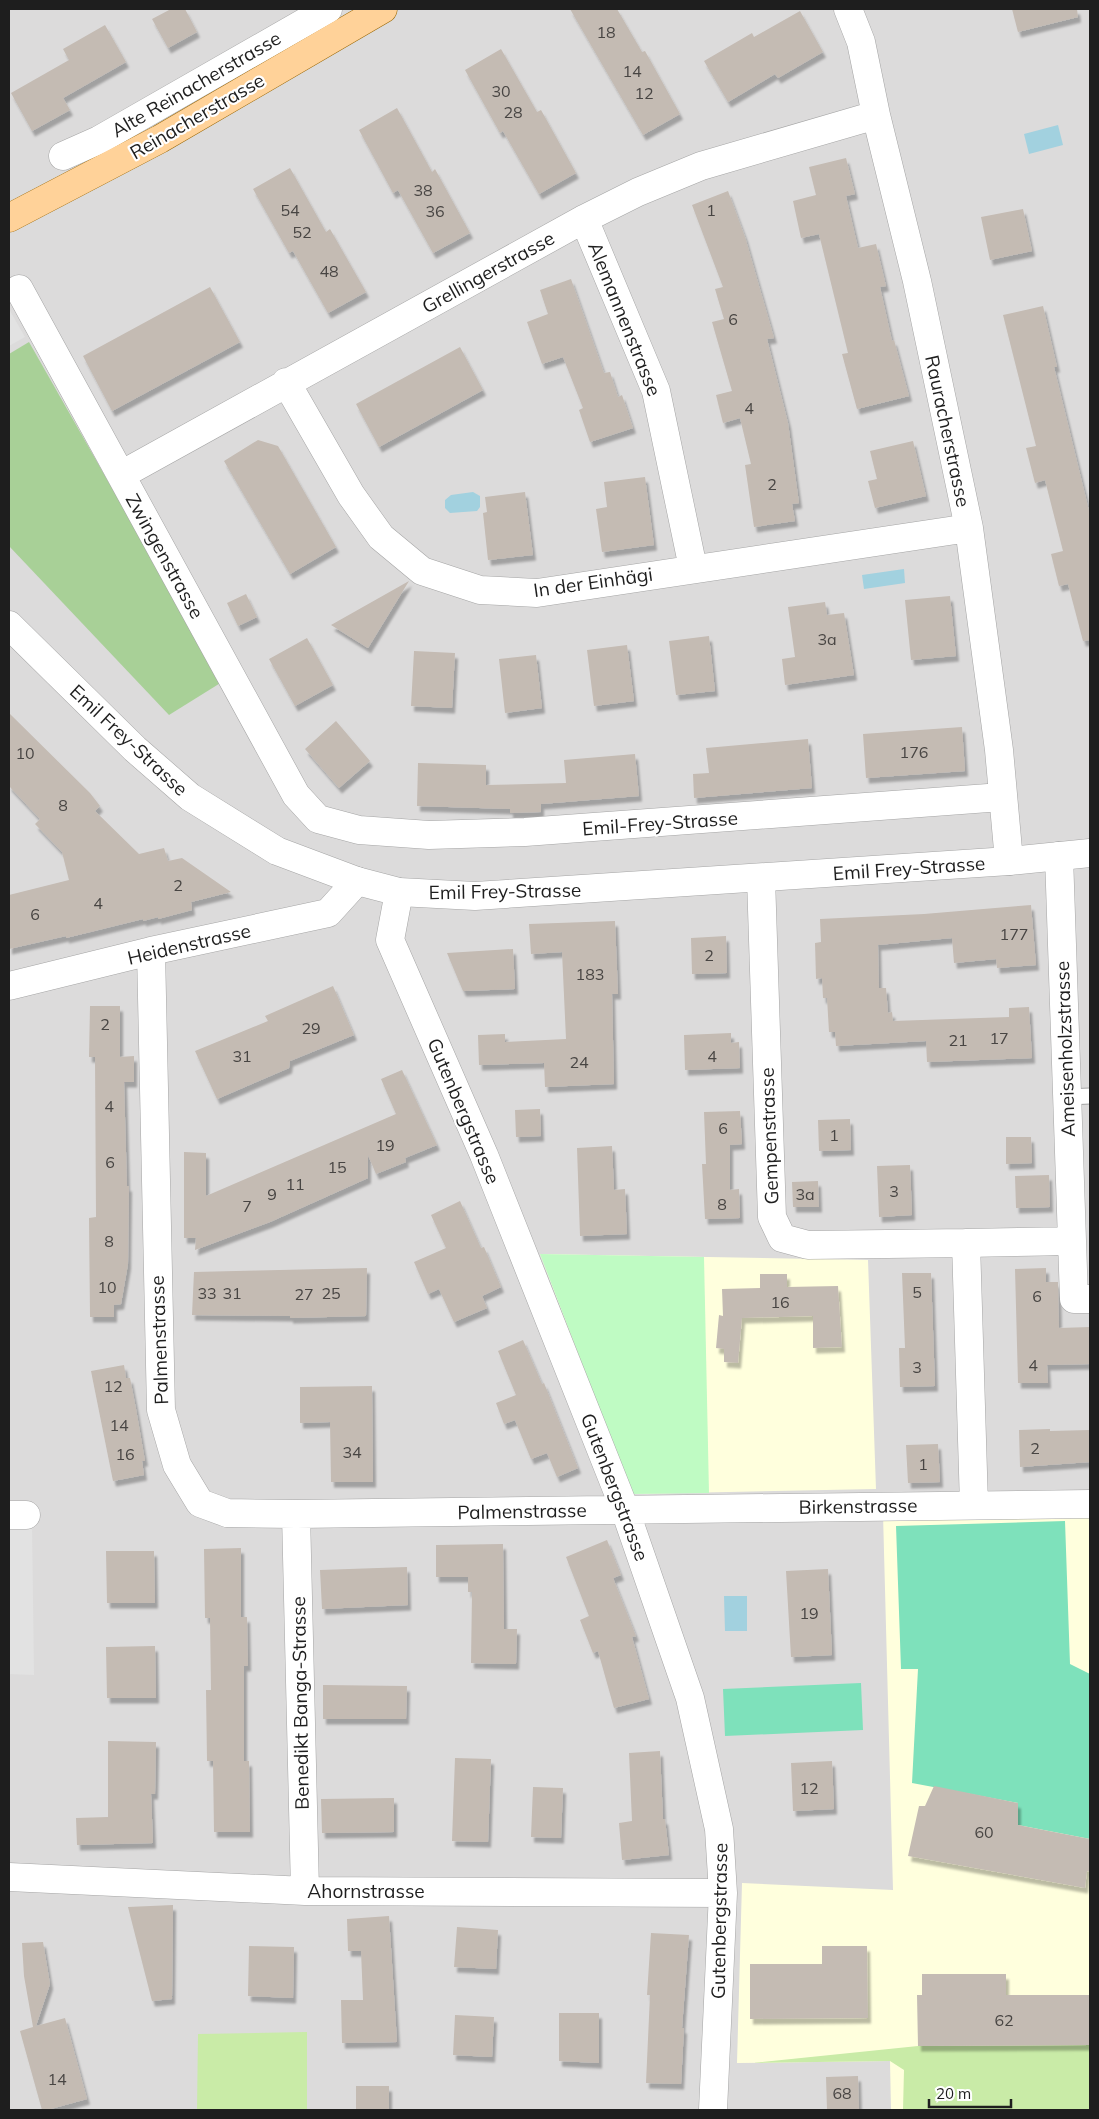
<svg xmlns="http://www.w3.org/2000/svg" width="1099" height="2119" font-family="Mulish,sans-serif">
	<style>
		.residential { fill: #dcdbdb }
		.education { fill: #ffd }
		.grass { fill: #c9eba7 }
		.forest { fill: #a8d097 }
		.park { fill: #bffbc3 }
		.pitch { fill: #7ee1bb }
		.parking { fill: #e2e2e2 }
		.water { fill: #a2d1df }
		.building { fill: #c4bbb3; filter: url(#shadow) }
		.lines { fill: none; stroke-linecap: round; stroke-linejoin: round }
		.service-casing { stroke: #a5a5a5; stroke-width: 17 }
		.minor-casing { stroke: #a5a5a5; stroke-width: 29 }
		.tertiary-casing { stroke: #a5a5a5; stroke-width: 29 }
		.primary-casing { stroke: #986500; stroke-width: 29 }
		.service { stroke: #fff; stroke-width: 15 }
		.minor { stroke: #fff; stroke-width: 28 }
		.tertiary { stroke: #fff; stroke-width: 28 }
		.primary { stroke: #ffd299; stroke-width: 28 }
		.labels { text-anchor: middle; stroke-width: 4.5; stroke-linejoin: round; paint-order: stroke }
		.number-label { font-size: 16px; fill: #484543 }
		.street-label { font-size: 19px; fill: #1e1e1e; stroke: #fff }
	</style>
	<defs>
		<filter id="shadow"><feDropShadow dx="3" dy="5.5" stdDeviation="1" flood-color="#0004"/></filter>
	</defs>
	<rect width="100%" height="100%" fill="#efebe4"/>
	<path class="residential" d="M 9,9 L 1090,9 L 1090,2110 L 9,2110 Z"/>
	<path class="education" d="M 540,1254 L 868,1260 L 876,1489 L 632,1494 Z
		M 1090,1512 L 1090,2110 L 891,2110 L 890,2061 L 737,2063 L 742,1883 L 893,1890 L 883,1514 Z"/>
	<path class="grass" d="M 307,2032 L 307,2110 L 197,2110 L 198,2034 Z
		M 1090,2045 L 1090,2110 L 903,2110 L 904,2070 L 890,2061 L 753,2063 L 918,2046 Z"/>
	<path class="forest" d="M 29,342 L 222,682 L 169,715 L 9,546 L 9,354 Z"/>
	<path class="park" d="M 540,1254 L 704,1257 L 709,1493 L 632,1494 Z"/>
	<path class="pitch" d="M 1065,1521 L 1070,1664 L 1090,1674 L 1090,1839 L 1018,1825 L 1018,1803 L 912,1783 L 918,1669 L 901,1669 L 896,1526 Z
		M 861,1683 L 863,1730 L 725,1736 L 723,1689 Z"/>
	<path class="parking" d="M 9,309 L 25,337 L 9,346 Z
		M 32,1524 L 34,1675 L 9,1674 L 9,1527 Z"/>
	<path class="water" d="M 1058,125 L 1063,145 L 1029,154 L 1024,134 Z
		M 473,492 L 480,496 L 480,507 L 477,511 L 450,513 L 445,508 L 445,500 L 451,495 Z
		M 904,569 L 905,583 L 864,589 L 862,575 Z
		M 724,1596 L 747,1596 L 747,1631 L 725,1631 Z"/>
	<path class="building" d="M 171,9 L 185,9 L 197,32 L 168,48 L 152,19 Z
		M 570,9 L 617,9 L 642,52 L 645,51 L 680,114 L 643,135 Z
		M 1012,9 L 1077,9 L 1078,17 L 1018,32 Z
		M 800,11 L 823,52 L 778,78 L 775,74 L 728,102 L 704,61 L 752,33 L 754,37 Z
		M 105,25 L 126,62 L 63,98 L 70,110 L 32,131 L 11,93 L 69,60 L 63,49 Z
		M 501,49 L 537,112 L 541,110 L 576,173 L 539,194 L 503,131 L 500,133 L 465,70 Z
		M 397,108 L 432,172 L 435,169 L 470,233 L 433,253 L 398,190 L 393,193 L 359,130 Z
		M 846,158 L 855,194 L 846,196 L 858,248 L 876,244 L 886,286 L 880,287 L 892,341 L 894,340 L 909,396 L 857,409 L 842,354 L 848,353 L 819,234 L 801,238 L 793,201 L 816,195 L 809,167 Z
		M 290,168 L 326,232 L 330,229 L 366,292 L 328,313 L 293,251 L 289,253 L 253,189 Z
		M 728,191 L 745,237 L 774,338 L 767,339 L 788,423 L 799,503 L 792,504 L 795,521 L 754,527 L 745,465 L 751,464 L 740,418 L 723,423 L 716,395 L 732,391 L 712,322 L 724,319 L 715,289 L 723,287 L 692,205 Z
		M 1023,209 L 1032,251 L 990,260 L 981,217 Z
		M 571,279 L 604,373 L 610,372 L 618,397 L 622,395 L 633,428 L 590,442 L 579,410 L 583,408 L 563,357 L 542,364 L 527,322 L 548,314 L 540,290 Z
		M 210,287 L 240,342 L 112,411 L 83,356 Z
		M 1043,306 L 1057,367 L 1054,367 L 1090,515 L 1090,640 L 1083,641 L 1068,584 L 1059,586 L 1051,554 L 1063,551 L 1045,480 L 1035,483 L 1026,448 L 1036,446 L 1003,315 Z
		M 460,347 L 483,390 L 379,447 L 356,404 Z
		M 258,440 L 278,446 L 336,547 L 290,574 L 224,461 Z
		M 913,441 L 926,496 L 875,508 L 868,481 L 877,479 L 870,451 Z
		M 645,477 L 654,545 L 602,552 L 596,509 L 607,507 L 604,482 Z
		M 525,492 L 533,555 L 488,560 L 483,513 L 487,512 L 485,497 Z
		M 409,581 L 368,648 L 331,625 Z
		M 246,594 L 257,617 L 238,626 L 227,603 Z
		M 950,596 L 956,656 L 911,660 L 905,600 Z
		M 825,602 L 827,615 L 844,613 L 854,675 L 785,685 L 782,659 L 795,657 L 788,607 Z
		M 709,636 L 715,691 L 676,695 L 669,641 Z
		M 307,638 L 333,685 L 295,706 L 269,659 Z
		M 627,645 L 634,701 L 594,706 L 587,650 Z
		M 414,651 L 455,653 L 452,708 L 411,706 Z
		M 536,655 L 542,708 L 505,713 L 499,659 Z
		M 9,713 L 90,793 L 100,806 L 95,811 L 139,854 L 164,848 L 168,861 L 182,858 L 231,892 L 191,902 L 192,910 L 158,919 L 158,917 L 143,921 L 143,919 L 66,938 L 66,936 L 9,949 L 9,895 L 69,880 L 62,852 L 35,824 L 40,819 L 9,786 Z
		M 336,721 L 370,761 L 339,788 L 305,749 Z
		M 962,727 L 965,771 L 866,778 L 863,734 Z
		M 808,739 L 812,788 L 694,798 L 693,774 L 709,773 L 706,748 Z
		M 635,754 L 639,796 L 541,804 L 541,812 L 510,813 L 510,809 L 417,806 L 418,763 L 486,765 L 486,785 L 566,783 L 564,760 Z
		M 1031,905 L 1036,965 L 997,968 L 996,959 L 954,963 L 952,938 L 878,945 L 879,988 L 886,988 L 888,1013 L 892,1012 L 893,1021 L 1009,1017 L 1009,1008 L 1029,1007 L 1032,1058 L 927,1062 L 926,1041 L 836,1046 L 835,1032 L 829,1032 L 827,998 L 823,998 L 822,978 L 816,979 L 815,943 L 821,942 L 820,919 L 924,914 Z
		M 615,921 L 618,994 L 612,994 L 614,1084 L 545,1087 L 544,1063 L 479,1065 L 478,1035 L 505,1034 L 505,1042 L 566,1039 L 562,952 L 531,954 L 529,924 Z
		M 726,936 L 727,973 L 692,974 L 691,938 Z
		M 513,949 L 515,989 L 463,991 L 447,953 Z
		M 333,986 L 354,1035 L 290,1061 L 289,1068 L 217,1099 L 195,1051 L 268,1021 L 265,1016 Z
		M 90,1006 L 120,1006 L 120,1057 L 134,1056 L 134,1082 L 124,1082 L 127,1186 L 129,1186 L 128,1264 L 121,1304 L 114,1305 L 114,1317 L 90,1317 L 89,1218 L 96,1217 L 95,1057 L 89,1057 Z
		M 731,1033 L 731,1043 L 739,1042 L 740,1068 L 685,1070 L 684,1035 Z
		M 402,1070 L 437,1145 L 405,1158 L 406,1162 L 376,1174 L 368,1155 L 368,1178 L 270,1222 L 195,1250 L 196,1238 L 184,1238 L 184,1152 L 206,1153 L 206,1196 L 396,1114 L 381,1079 Z
		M 540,1109 L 541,1136 L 516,1137 L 515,1110 Z
		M 740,1111 L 742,1144 L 730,1145 L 730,1190 L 739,1189 L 740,1218 L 705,1219 L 702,1164 L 706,1164 L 704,1112 Z
		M 850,1119 L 851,1150 L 819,1151 L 818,1120 Z
		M 1006,1137 L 1031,1137 L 1032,1163 L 1006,1164 Z
		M 612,1146 L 614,1190 L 625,1189 L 627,1234 L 580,1236 L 577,1148 Z
		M 910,1165 L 912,1215 L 879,1217 L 877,1166 Z
		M 1049,1175 L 1050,1207 L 1016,1208 L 1015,1176 Z
		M 818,1181 L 819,1207 L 793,1207 L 792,1182 Z
		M 460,1201 L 481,1248 L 484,1247 L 501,1287 L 482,1296 L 487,1308 L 454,1322 L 439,1289 L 428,1294 L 414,1262 L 446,1248 L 431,1215 Z
		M 367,1268 L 366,1316 L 290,1318 L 290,1316 L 192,1315 L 194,1272 Z
		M 1046,1268 L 1046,1282 L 1058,1282 L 1059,1328 L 1090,1327 L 1090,1364 L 1047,1365 L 1048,1383 L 1018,1383 L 1015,1269 Z
		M 902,1273 L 931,1273 L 935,1386 L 900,1387 L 899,1348 L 905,1348 Z
		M 760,1274 L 787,1274 L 787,1287 L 838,1286 L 842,1347 L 813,1348 L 813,1316 L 742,1318 L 738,1363 L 724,1362 L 724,1349 L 716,1348 L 719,1315 L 723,1316 L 722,1289 L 760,1288 Z
		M 523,1340 L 542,1384 L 544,1383 L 578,1468 L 557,1477 L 547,1453 L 531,1459 L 515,1420 L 504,1424 L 496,1403 L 516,1395 L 498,1351 Z
		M 124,1365 L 126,1378 L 130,1378 L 136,1409 L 145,1461 L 142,1461 L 144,1475 L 113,1481 L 91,1371 Z
		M 372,1386 L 373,1482 L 331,1482 L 330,1422 L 300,1423 L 300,1387 Z
		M 1050,1429 L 1050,1431 L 1090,1430 L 1090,1462 L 1020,1467 L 1019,1430 Z
		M 938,1444 L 940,1482 L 908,1483 L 906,1445 Z
		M 607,1540 L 621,1575 L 613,1578 L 636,1636 L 632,1637 L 649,1699 L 614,1708 L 598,1651 L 593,1653 L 580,1620 L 589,1616 L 566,1557 Z
		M 503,1544 L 504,1629 L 517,1629 L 516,1664 L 471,1663 L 472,1592 L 468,1592 L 468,1577 L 436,1577 L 436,1545 Z
		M 241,1548 L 241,1617 L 247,1617 L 248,1666 L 244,1666 L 244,1761 L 249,1761 L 250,1832 L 214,1832 L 213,1761 L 207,1761 L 206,1690 L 211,1690 L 210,1618 L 205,1618 L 204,1549 Z
		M 106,1551 L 154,1551 L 155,1603 L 107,1603 Z
		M 407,1567 L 408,1605 L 322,1609 L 320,1570 Z
		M 828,1569 L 832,1655 L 791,1657 L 786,1571 Z
		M 155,1646 L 156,1698 L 107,1698 L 106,1647 Z
		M 323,1685 L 407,1686 L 406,1719 L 323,1719 Z
		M 108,1741 L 156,1742 L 155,1794 L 151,1794 L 153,1843 L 77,1845 L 76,1818 L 108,1817 Z
		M 660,1751 L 663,1819 L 665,1819 L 669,1855 L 622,1860 L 619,1823 L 632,1821 L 629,1753 Z
		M 455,1758 L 491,1759 L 488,1842 L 452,1841 Z
		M 832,1761 L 834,1809 L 793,1811 L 791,1763 Z
		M 934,1786 L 1018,1803 L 1018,1825 L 1090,1839 L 1090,1872 L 1087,1871 L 1085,1888 L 908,1856 L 919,1806 L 925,1806 Z
		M 533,1787 L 563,1788 L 561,1838 L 531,1837 Z
		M 394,1798 L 394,1832 L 322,1833 L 321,1799 Z
		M 173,1905 L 172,1999 L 152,2001 L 128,1907 Z
		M 389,1916 L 397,2042 L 342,2043 L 341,2000 L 363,2000 L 361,1951 L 348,1951 L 347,1919 Z
		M 457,1927 L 498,1930 L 496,1969 L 454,1967 Z
		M 651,1933 L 689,1935 L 682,2028 L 684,2028 L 681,2084 L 646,2083 L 650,1995 L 647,1995 Z
		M 43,1942 L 50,1984 L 36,2026 L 65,2018 L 87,2099 L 47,2110 L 42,2110 L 20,2031 L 33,2027 L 24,1976 L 22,1943 Z
		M 249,1946 L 294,1947 L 293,1998 L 248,1996 Z
		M 822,1946 L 867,1946 L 868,2018 L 750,2019 L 750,1964 L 822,1964 Z
		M 922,1974 L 1006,1974 L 1006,1995 L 1090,1995 L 1090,2045 L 918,2046 L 917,1995 L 922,1995 Z
		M 559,2013 L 599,2013 L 599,2063 L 559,2061 Z
		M 455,2015 L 494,2017 L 492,2057 L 453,2055 Z
		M 858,2076 L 859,2110 L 827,2110 L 826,2077 Z
		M 356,2086 L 389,2086 L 389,2110 L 356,2110 Z"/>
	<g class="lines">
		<g class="service-casing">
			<path id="service" d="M 1067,1097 L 1090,1096"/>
		</g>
		<g class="minor-casing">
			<path id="minor" d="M 848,9 L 861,42 L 876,115 L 917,281 L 969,528 L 999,750 L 1009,861
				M 63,156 L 99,140 L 328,9
				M 584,219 L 656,391 L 693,568
				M 19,289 L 296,795 L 318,819 L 359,830 L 429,835 L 525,832 L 1002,797
				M 286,382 L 351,495 L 381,537 L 422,571 L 480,590 L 537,593 L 969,528
				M 121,475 L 584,219 L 638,192 L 701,166 L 876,115
				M 761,878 L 772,1217 L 782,1238 L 808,1245 L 966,1243
				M 399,892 L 390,940 L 484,1155 L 625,1510 L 690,1698 L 719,1829 L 723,1893 L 713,2110
				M 151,951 L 161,1410 L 177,1465 L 200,1503 L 227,1513 L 296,1514 L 1090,1504
				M 9,986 L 151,951 L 328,913 L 357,881
				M 1072,1241 L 1074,1299 L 1090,1299
				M 974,1505 L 966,1243 L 1072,1241 L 1059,856
				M 296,1514 L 305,1891
				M 9,1515 L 26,1515
				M 9,1877 L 305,1891 L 723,1893"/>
		</g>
		<g class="tertiary-casing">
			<path id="tertiary" d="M 9,625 L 135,749 L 190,797 L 277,851 L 357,881 L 399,892 L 475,896 L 1009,861 L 1090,853"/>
		</g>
		<g class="primary-casing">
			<path id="primary" d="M 9,218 L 160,139 L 383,9"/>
		</g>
		<use href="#service" class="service"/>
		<use href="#minor" class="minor"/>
		<use href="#tertiary" class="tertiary"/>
		<use href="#primary" class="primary"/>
	</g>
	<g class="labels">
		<g class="number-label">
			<text x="606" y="38">18</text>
			<text x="632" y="77">14</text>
			<text x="501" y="97">30</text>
			<text x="644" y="99">12</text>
			<text x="513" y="118">28</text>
			<text x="423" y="196">38</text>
			<text x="290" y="216">54</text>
			<text x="711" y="216">1</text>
			<text x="435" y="217">36</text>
			<text x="302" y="238">52</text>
			<text x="329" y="277">48</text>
			<text x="733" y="325">6</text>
			<text x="749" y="414">4</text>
			<text x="772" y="490">2</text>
			<text x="827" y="645">3a</text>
			<text x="914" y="758">176</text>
			<text x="25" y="759">10</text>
			<text x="63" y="811">8</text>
			<text x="178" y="891">2</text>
			<text x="98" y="909">4</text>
			<text x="35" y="920">6</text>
			<text x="1014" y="940">177</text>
			<text x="709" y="961">2</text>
			<text x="590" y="980">183</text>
			<text x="105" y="1030">2</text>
			<text x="311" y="1034">29</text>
			<text x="999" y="1044">17</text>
			<text x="958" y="1046">21</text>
			<text x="242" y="1062">31</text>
			<text x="712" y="1062">4</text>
			<text x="579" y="1068">24</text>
			<text x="109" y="1112">4</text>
			<text x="723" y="1134">6</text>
			<text x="834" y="1141">1</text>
			<text x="385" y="1151">19</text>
			<text x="110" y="1168">6</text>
			<text x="337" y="1173">15</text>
			<text x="295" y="1190">11</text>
			<text x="894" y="1197">3</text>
			<text x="272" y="1200">9</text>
			<text x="805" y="1200">3a</text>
			<text x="722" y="1210">8</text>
			<text x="247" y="1212">7</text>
			<text x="109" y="1247">8</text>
			<text x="107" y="1293">10</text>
			<text x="917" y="1298">5</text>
			<text x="207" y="1299">33</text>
			<text x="232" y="1299">31</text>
			<text x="331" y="1299">25</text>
			<text x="304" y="1300">27</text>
			<text x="1037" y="1302">6</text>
			<text x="780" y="1308">16</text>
			<text x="1033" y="1371">4</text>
			<text x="917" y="1373">3</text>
			<text x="113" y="1392">12</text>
			<text x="119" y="1431">14</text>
			<text x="1035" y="1454">2</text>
			<text x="352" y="1458">34</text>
			<text x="125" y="1460">16</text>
			<text x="923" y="1470">1</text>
			<text x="809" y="1619">19</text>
			<text x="809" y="1794">12</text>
			<text x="984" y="1838">60</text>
			<text x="1004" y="2026">62</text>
			<text x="57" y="2085">14</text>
			<text x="842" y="2099">68</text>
		</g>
		<g class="street-label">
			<text transform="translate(196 84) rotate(-30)" y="7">Alte Reinacherstrasse</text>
			<text transform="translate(197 116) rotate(-30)" y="7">Reinacherstrasse</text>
			<text transform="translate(488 272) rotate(-29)" y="7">Grellingerstrasse</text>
			<text transform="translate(625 319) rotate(68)" y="7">Alemannenstrasse</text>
			<text transform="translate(948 431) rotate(78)" y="7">Rauracherstrasse</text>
			<text transform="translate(165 556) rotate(61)" y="7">Zwingenstrasse</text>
			<text transform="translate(593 582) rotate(-8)" y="7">In der Einhägi</text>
			<text transform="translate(129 740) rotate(43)" y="7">Emil Frey-Strasse</text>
			<text transform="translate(660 823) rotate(-4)" y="7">Emil-Frey-Strasse</text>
			<text transform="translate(909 868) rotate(-4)" y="7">Emil Frey-Strasse</text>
			<text transform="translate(505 891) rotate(-1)" y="7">Emil Frey-Strasse</text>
			<text transform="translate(189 944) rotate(-13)" y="7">Heidenstrasse</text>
			<text transform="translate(1065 1049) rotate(-92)" y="7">Ameisenholzstrasse</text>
			<text transform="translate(464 1111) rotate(67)" y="7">Gutenbergstrasse</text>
			<text transform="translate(769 1136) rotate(-92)" y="7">Gempenstrasse</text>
			<text transform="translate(159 1340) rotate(-92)" y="7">Palmenstrasse</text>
			<text transform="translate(615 1487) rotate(69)" y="7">Gutenbergstrasse</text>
			<text transform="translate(858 1506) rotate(-1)" y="7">Birkenstrasse</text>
			<text transform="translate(522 1511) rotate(-1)" y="7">Palmenstrasse</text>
			<text transform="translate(300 1703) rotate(-91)" y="7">Benedikt Banga-Strasse</text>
			<text x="366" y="1898">Ahornstrasse</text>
			<text transform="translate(719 1921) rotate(-89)" y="7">Gutenbergstrasse</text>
		</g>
	</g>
	<rect width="1099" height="2119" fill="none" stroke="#1e1e1e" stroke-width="20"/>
	<path d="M929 2099v8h82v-8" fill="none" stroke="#1e1e1e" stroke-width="2.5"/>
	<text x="936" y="2099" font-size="15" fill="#1e1e1e" stroke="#ffffff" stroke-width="4" paint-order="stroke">20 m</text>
</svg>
